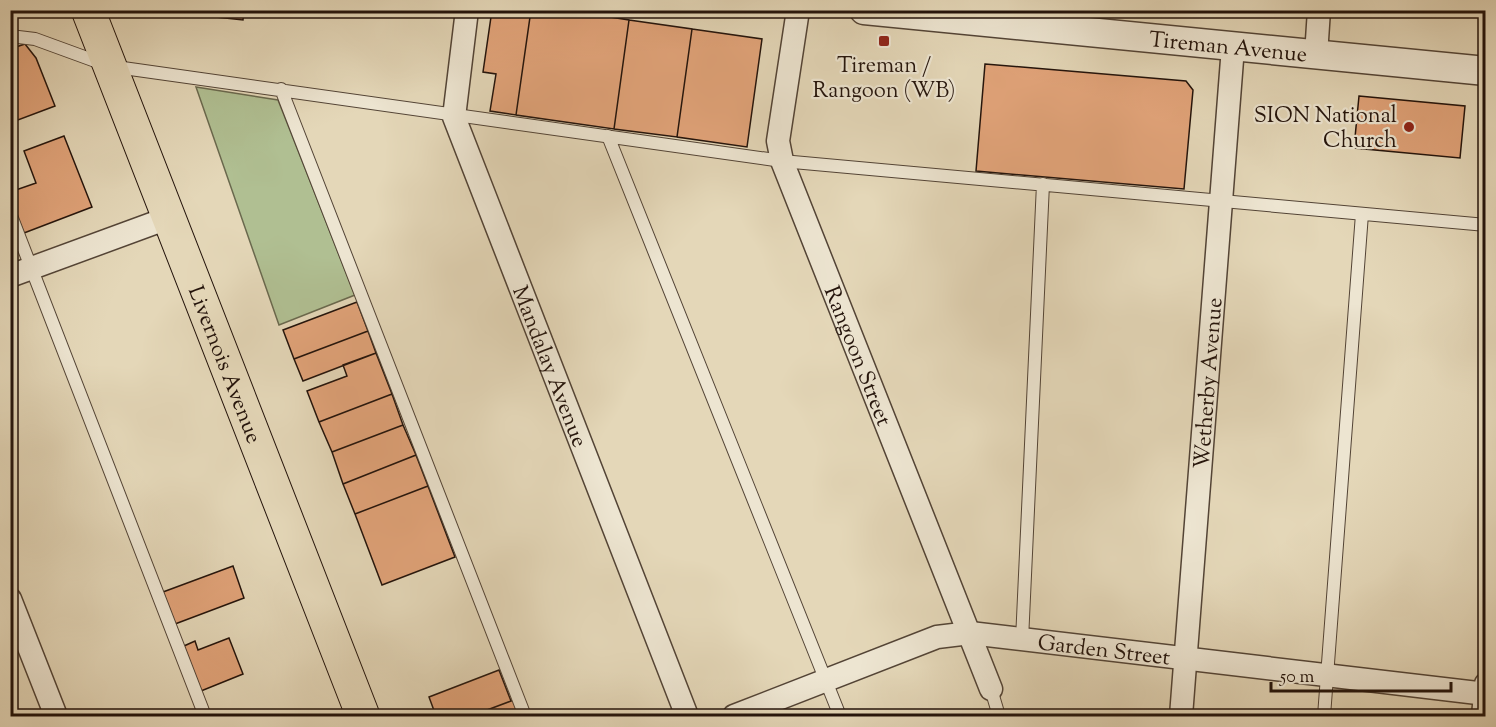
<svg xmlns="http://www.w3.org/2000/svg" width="1496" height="727" font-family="'Sorts Mill Goudy',serif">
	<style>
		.green { fill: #b0bf92; stroke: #6a694e; stroke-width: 1.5 }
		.building { fill: #e1a379; stroke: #23130b; stroke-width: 1.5 }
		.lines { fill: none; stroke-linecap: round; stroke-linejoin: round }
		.service-casing { stroke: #534436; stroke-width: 14 }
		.minor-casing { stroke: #534436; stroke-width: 25 }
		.tertiary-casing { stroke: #534436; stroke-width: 31 }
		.primary-casing { stroke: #23130b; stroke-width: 35 }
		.service { stroke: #ede5d1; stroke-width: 12 }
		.minor { stroke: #ede5d1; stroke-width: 22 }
		.tertiary { stroke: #ede5d1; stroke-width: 28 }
		.primary { stroke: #e4d7b8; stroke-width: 33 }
		.poi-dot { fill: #8f2418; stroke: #ede5d1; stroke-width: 2 }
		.labels { text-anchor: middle; stroke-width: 4.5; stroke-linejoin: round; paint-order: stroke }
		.street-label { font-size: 22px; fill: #23130b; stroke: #ede5d1 }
		.poi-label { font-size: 22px; fill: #23130b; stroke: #ede5d1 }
	</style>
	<rect width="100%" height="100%" fill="#e4d7b8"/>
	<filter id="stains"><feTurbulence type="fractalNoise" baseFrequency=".00333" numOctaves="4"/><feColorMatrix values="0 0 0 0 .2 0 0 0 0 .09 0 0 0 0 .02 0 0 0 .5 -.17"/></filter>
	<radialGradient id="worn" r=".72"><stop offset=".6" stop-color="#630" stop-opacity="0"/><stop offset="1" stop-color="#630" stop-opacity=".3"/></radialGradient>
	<path class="green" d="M 196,87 L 278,100 L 355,295 L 279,325 Z"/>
	<path class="building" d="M 188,10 L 244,10 L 243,20 L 188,14 Z
		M 492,10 L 531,10 L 516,115 L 490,111 L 496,74 L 483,72 Z
		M 531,10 L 566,10 L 629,20 L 614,129 L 516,115 Z
		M 629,20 L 692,29 L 677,137 L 614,129 Z
		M 692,29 L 762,39 L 747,147 L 677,137 Z
		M 25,44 L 36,58 L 55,106 L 10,123 L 10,49 Z
		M 985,64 L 1186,81 L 1193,90 L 1184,189 L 976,171 Z
		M 1359,96 L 1465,106 L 1460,158 L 1354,148 Z
		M 64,136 L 92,207 L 24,233 L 10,198 L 10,192 L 36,183 L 24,151 Z
		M 357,302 L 368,331 L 294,359 L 283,330 Z
		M 368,331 L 376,353 L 303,381 L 294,359 Z
		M 376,353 L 392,394 L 319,422 L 307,391 L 347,376 L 343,365 Z
		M 392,394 L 403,425 L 332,452 L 319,422 Z
		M 403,425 L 416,455 L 343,484 L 332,452 Z
		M 416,455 L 428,486 L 355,514 L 343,484 Z
		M 428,486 L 455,557 L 382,585 L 355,514 Z
		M 233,566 L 244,598 L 175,624 L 163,592 Z
		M 229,638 L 243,674 L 201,691 L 184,646 L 195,641 L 198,650 Z
		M 499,670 L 511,701 L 471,716 L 436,716 L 429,697 Z
		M 515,700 L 522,716 L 471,716 L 511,701 Z"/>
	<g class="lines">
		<g class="service-casing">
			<path id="service" d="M 10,36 L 35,39 L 109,66 L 782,161 L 1486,225
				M 281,89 L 525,716
				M 608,136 L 840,716
				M 10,213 L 205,716
				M 1022,640 L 1043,184
				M 991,689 L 999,716
				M 1324,716 L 1362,214"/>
		</g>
		<g class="minor-casing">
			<g id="minor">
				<path id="s1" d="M 467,10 L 454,117 L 687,716"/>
				<path id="s2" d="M 798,10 L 778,141 L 782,161 L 991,689"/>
				<path d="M 1316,55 L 1319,10"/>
				<path d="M 10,276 L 168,218"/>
				<path d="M 10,599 L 56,716"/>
				<path id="s3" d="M 734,716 L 937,637 L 970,633 L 1486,694"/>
				<path id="s4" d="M 1181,716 L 1233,47"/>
				<path d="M 1483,716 L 1486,684"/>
			</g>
		</g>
		<g class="tertiary-casing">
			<g id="tertiary">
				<path id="s5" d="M 864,10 L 1486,71"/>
			</g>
		</g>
		<g class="primary-casing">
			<g id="primary">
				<path id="s6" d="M 88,10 L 363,716"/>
			</g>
		</g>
		<use href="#service" class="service"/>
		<use href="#minor" class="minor"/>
		<use href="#tertiary" class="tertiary"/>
		<use href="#primary" class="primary"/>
	</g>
	<g class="poi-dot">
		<rect x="878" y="35" width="12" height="12" rx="3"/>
		<circle cx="1409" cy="127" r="6"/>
	</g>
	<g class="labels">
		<g class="street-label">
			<text dy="8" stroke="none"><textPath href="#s5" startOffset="366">Tireman Avenue</textPath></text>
			<text dy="8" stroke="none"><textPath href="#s2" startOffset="362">Rangoon Street</textPath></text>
			<text dy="8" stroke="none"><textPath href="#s6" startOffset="380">Livernois Avenue</textPath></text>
			<text dy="8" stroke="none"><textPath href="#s1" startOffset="375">Mandalay Avenue</textPath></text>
			<text dy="8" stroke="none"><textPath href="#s4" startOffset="334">Wetherby Avenue</textPath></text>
			<text dy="8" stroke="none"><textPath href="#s3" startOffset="386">Garden Street</textPath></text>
		</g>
		<g class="poi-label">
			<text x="884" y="72">Tireman /<tspan x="884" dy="25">Rangoon (WB)</tspan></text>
			<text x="1397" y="122" text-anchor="end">SION National<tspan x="1397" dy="25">Church</tspan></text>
		</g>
	</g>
	<rect width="1496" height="727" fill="none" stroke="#e4d7b8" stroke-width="36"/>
	<rect x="12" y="12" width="1472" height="703" fill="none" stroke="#23130b" stroke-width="3"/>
	<rect x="18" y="18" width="1460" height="691" fill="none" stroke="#23130b" stroke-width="1.5"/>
	<path d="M1271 682v9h180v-9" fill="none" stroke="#23130b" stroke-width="3"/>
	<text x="1280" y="682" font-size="18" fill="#23130b" stroke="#ede5d1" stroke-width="4.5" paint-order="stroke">50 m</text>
	<rect width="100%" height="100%" filter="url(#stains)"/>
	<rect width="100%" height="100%" fill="url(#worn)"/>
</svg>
